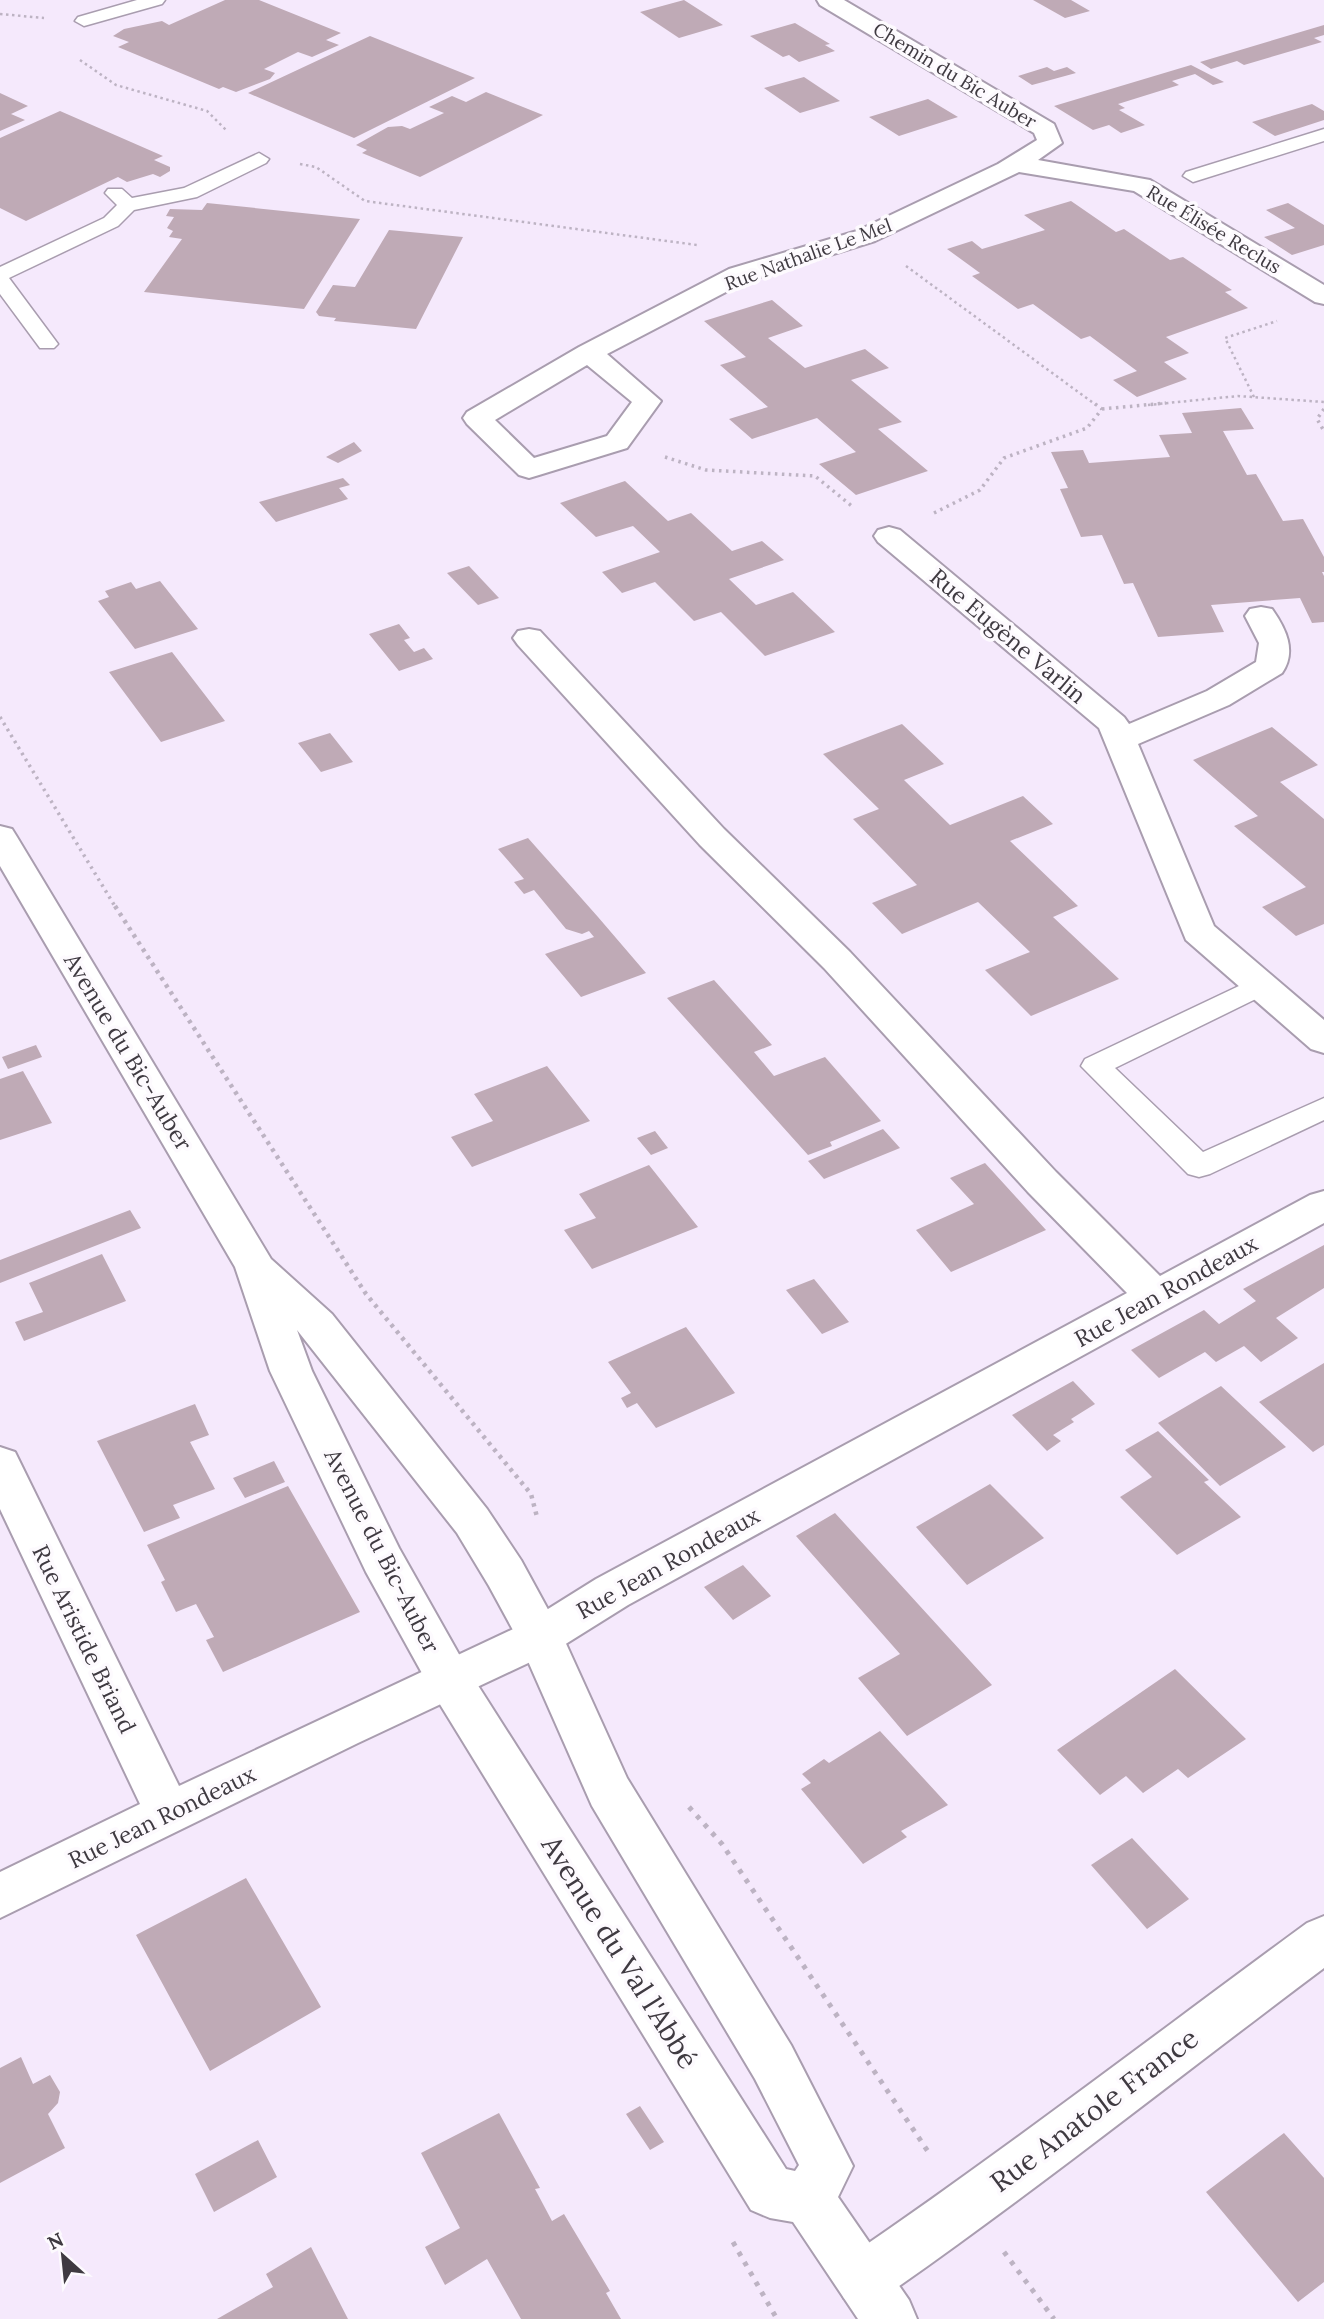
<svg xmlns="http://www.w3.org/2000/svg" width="1324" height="2319" font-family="Lora,serif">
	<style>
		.building { fill: #bfaab6 }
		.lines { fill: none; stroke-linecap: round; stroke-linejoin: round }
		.lane-casing { stroke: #a99daf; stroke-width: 3 }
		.street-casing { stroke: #a99daf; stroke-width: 4 }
		.secondary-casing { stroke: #a99daf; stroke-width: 4 }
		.path-far3 { stroke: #bdb3c3; stroke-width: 2.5; stroke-dasharray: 2.5 3.5; stroke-linecap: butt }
		.path-far2 { stroke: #bdb3c3; stroke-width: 3.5; stroke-dasharray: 2.5 4.5; stroke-linecap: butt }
		.path-far1 { stroke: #bdb3c3; stroke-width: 4.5; stroke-dasharray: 3.5 5; stroke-linecap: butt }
		.path { stroke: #bdb3c3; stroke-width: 5; stroke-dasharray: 4.5 7; stroke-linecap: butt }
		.lane { fill: #fff; fill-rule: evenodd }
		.street { fill: #fff; fill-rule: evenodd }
		.secondary { fill: #fff; fill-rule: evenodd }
		.labels { text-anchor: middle; stroke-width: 7; stroke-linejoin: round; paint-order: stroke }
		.far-street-label { font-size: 19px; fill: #3f3a41; stroke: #fdfafe }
		.street-label { font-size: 23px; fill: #3f3a41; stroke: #fdfafe }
		.near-street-label { font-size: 28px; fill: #3f3a41; stroke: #fdfafe }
	</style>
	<rect width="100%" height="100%" fill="#f5e9fc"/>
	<path class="building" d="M 225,0 L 259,0 L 341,33 L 326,40 L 339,45 L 312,57 L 298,52 L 264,69 L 275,73 L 270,79 L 236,92 L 223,87 L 219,89 L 118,47 L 129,42 L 113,36 L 124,29 L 162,21 L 169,25 Z
		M 684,0 L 723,25 L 679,38 L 640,12 Z
		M 1033,0 L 1071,0 L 1090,11 L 1065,18 Z
		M 795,23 L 830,44 L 825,45 L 835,51 L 799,62 L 789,55 L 783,57 L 750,36 Z
		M 1324,25 L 1324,35 L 1314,38 L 1322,42 L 1244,65 L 1237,61 L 1211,69 L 1200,62 Z
		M 370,36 L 475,78 L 354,138 L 248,93 Z
		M 1191,65 L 1224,82 L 1213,85 L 1195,74 L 1172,81 L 1179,85 L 1118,104 L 1125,108 L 1119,110 L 1145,125 L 1121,133 L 1109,125 L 1093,130 L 1054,106 Z
		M 1047,67 L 1054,71 L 1067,67 L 1076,73 L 1032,85 L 1018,76 Z
		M 804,77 L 840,101 L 800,113 L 764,88 Z
		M 486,92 L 543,115 L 420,177 L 362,153 L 367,150 L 356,145 L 388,127 L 402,126 L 410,129 L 444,113 L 429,107 L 452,96 L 466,102 Z
		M 0,93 L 28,106 L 11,114 L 25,120 L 0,131 Z
		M 928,99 L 958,117 L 899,136 L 869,117 Z
		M 1312,104 L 1324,111 L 1324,120 L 1275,136 L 1252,122 Z
		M 60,111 L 163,156 L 154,160 L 170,167 L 170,171 L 160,177 L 153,174 L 127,182 L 118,177 L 26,221 L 0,208 L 0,138 Z
		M 1071,201 L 1116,232 L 1124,229 L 1170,260 L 1183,257 L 1232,290 L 1225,292 L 1248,308 L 1166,337 L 1189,353 L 1164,362 L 1187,379 L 1137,397 L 1113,380 L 1137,371 L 1090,336 L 1081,339 L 1033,304 L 1018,309 L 972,276 L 980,273 L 947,249 L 972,241 L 982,249 L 1045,230 L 1024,215 Z
		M 207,203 L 360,219 L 304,309 L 144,292 L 182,239 L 169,237 L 173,231 L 167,228 L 174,217 L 166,216 L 170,209 L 202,210 Z
		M 1288,203 L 1324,225 L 1324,245 L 1292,255 L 1264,237 L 1295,228 L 1266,210 Z
		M 389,230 L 463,237 L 416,329 L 334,321 L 336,318 L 319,316 L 316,312 L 333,285 L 355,287 Z
		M 772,300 L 803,326 L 768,338 L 805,368 L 865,349 L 889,368 L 851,380 L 902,422 L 878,429 L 928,471 L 856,495 L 819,464 L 856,452 L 817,418 L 752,439 L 729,419 L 768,407 L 720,365 L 746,357 L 704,321 Z
		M 1241,408 L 1254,429 L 1223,431 L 1247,475 L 1256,474 L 1283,521 L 1303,519 L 1324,557 L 1324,572 L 1322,572 L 1324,576 L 1324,622 L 1312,623 L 1300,598 L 1211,605 L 1224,632 L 1158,637 L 1133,583 L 1124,584 L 1102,535 L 1081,537 L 1060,489 L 1068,488 L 1051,452 L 1083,450 L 1089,463 L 1170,457 L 1159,435 L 1192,433 L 1182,413 Z
		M 354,442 L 362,451 L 338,463 L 326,457 Z
		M 343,478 L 350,485 L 339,488 L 348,499 L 276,522 L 259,502 Z
		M 625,481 L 668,521 L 691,513 L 732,551 L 762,541 L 784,560 L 729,579 L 756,605 L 793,592 L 835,632 L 765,656 L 721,612 L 694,621 L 655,582 L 622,593 L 602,572 L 660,552 L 633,526 L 596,537 L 560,503 Z
		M 469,566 L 499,598 L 478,605 L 447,573 Z
		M 160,581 L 198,629 L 135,649 L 98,601 L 109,597 L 105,591 L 131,582 L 136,589 Z
		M 399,624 L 410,638 L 404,640 L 414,652 L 424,648 L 433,659 L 399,671 L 369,634 Z
		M 172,652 L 225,721 L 161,742 L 109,672 Z
		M 902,724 L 944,764 L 904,780 L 950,825 L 1023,796 L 1053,824 L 1010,841 L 1078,906 L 1053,917 L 1119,979 L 1031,1016 L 985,970 L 1030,952 L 978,902 L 902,934 L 872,903 L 917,885 L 853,819 L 879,809 L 823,754 Z
		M 1272,727 L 1318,765 L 1280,782 L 1324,819 L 1324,924 L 1296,936 L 1262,907 L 1306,887 L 1234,826 L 1258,816 L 1193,760 Z
		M 330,733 L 353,762 L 321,772 L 298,743 Z
		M 528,838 L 598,917 L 646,973 L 581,997 L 545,954 L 594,937 L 589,931 L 582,934 L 566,929 L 534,890 L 524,894 L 514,882 L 524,879 L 498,849 Z
		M 714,980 L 772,1045 L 754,1052 L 774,1076 L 825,1057 L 881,1121 L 830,1142 L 832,1146 L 808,1155 L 667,998 Z
		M 36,1045 L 42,1057 L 8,1069 L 2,1057 Z
		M 547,1066 L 590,1121 L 472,1167 L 451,1137 L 493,1121 L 474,1094 Z
		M 23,1071 L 52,1123 L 0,1140 L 0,1079 Z
		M 883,1129 L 900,1148 L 824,1179 L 808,1161 Z
		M 655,1131 L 668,1148 L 651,1155 L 637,1138 Z
		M 985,1163 L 1046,1230 L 951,1272 L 916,1230 L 974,1204 L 950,1178 Z
		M 649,1165 L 698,1227 L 592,1269 L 564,1230 L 596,1218 L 579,1194 Z
		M 130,1210 L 141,1228 L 0,1283 L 0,1260 Z
		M 1324,1245 L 1324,1288 L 1276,1318 L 1298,1338 L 1261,1362 L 1244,1346 L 1216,1362 L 1205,1352 L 1159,1378 L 1131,1350 L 1204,1310 L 1219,1324 L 1256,1301 L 1243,1289 Z
		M 102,1254 L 126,1301 L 24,1341 L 15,1322 L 43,1312 L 29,1283 Z
		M 814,1279 L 849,1322 L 822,1334 L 786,1290 Z
		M 686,1327 L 735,1393 L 656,1428 L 637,1403 L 627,1408 L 621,1398 L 631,1393 L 608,1362 Z
		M 1324,1363 L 1324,1445 L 1313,1452 L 1259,1402 Z
		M 1073,1381 L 1095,1404 L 1071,1419 L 1074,1422 L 1053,1435 L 1061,1441 L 1047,1451 L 1012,1415 Z
		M 1221,1386 L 1286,1447 L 1220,1486 L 1158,1423 Z
		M 195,1404 L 209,1435 L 190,1442 L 215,1489 L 173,1505 L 180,1518 L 144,1532 L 97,1441 Z
		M 1158,1431 L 1209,1480 L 1204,1482 L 1241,1517 L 1177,1555 L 1120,1497 L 1152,1477 L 1125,1450 Z
		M 274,1461 L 285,1482 L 245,1498 L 233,1478 Z
		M 990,1484 L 1044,1538 L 967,1585 L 916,1527 Z
		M 288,1486 L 360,1612 L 223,1672 L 206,1640 L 214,1637 L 196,1604 L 176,1612 L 161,1582 L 165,1580 L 147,1545 Z
		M 835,1513 L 992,1685 L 907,1736 L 858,1678 L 900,1654 L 796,1536 Z
		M 743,1565 L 771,1596 L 733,1620 L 704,1587 Z
		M 1175,1669 L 1246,1739 L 1188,1778 L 1178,1769 L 1143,1793 L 1126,1776 L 1100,1795 L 1057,1750 Z
		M 880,1731 L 948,1805 L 901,1831 L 907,1837 L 863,1864 L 801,1789 L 811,1783 L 802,1774 L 824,1759 L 829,1763 Z
		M 1132,1838 L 1189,1899 L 1147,1929 L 1091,1865 Z
		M 246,1878 L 321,2007 L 210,2071 L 136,1935 Z
		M 21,2057 L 33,2084 L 50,2075 L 60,2092 L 58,2103 L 48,2114 L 65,2148 L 0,2183 L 0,2068 Z
		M 640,2106 L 664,2142 L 650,2150 L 626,2114 Z
		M 499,2113 L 540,2188 L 535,2189 L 552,2221 L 564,2214 L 610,2291 L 606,2293 L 621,2319 L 521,2319 L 487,2259 L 445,2285 L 425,2247 L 460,2228 L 421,2153 Z
		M 1284,2133 L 1324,2178 L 1324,2282 L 1298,2302 L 1206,2192 Z
		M 258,2140 L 277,2177 L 214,2212 L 195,2174 Z
		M 311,2247 L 348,2319 L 217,2319 L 273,2287 L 266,2274 Z"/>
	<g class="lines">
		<g class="lane-casing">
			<path id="lane" d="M 137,0 L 165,0 L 162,4 L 84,26 L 75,21 L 78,17 Z
				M 1324,129 L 1324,141 L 1193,182 L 1183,176 L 1186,172 Z
				M 259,153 L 269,159 L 266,163 L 197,197 L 134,210 L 118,226 L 9,278 L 58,344 L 54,348 L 40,348 L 0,294 L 0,267 L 104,218 L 117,205 L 105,193 L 108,189 L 122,189 L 132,198 L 184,188 Z
				M 1260,976 L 1270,978 L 1274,985 L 1270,992 L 1115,1068 L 1203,1152 L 1324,1098 L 1324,1120 L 1210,1174 L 1199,1177 L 1188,1174 L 1081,1066 L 1085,1059 Z"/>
		</g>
		<g class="street-casing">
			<path id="street" d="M 817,0 L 844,0 L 1054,124 L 1062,143 L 1038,160 L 1150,180 L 1324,285 L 1324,304 L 1315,302 L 1134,191 L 1019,172 L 875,241 L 747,281 L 607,354 L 661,401 L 627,448 L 539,475 L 529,478 L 519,475 L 467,424 L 463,418 L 467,412 L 579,347 L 729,269 L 857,231 L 998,164 L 1037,140 L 1034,133 L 820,5 ZM 587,365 L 632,402 L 607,436 L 534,458 L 495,420 Z
				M 889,527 L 900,530 L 1124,717 L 1129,724 L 1207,691 L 1256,662 L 1259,643 L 1245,616 L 1250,609 L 1261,607 L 1272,609 C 1286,629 1297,651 1282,673 L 1229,705 L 1138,744 L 1214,926 L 1324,1020 L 1324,1053 L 1311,1049 L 1186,940 L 1099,728 L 878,542 L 874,536 L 878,530 Z
				M 529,629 L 540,631 L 724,829 L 850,952 L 1056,1172 L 1160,1276 L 1310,1195 L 1324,1191 L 1324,1223 L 628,1605 L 556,1650 L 358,1743 L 0,1918 L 0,1872 L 140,1804 L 0,1509 L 0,1447 L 15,1452 L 179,1786 L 524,1624 L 596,1579 L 1127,1293 L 1028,1192 L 824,968 L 700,845 L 518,645 L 513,638 L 518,631 Z
				M 1324,1916 L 1324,1968 C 1177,2078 1033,2193 882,2298 L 863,2306 L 844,2298 L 836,2279 L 844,2260 C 1001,2153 1153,2036 1307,1923 Z"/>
		</g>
		<g class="secondary-casing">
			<path id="secondary" d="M 0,826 L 12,829 L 17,837 L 271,1259 L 332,1314 L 487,1509 L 521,1560 L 563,1637 L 627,1778 L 791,2045 L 853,2166 L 838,2197 L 909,2300 L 917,2319 L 858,2319 L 793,2222 L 770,2218 L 751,2210 L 433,1693 L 366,1572 L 270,1371 L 235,1267 L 0,866 ZM 297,1330 L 457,1533 L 489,1586 L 520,1643 L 592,1806 L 755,2079 L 799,2165 L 795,2171 L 786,2169 L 465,1665 L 399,1548 L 312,1371 Z"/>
		</g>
		<path class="path-far3" d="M 0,14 L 44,18
			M 80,60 L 116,85 L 207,111 L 226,130
			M 300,164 L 316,167 L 365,201 L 697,245
			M 906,266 L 1096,405
			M 1254,397 L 1225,338 L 1277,321
			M 1148,405 L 1238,396 L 1324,402"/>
		<path class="path-far2" d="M 1102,409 L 1166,403
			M 1324,409 L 1317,419 L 1324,431
			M 665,457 L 706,470 L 815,476 L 853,507
			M 934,513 L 980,490 L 1004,458 L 1087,428 L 1102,409 L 1094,403
			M 0,717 L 116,908"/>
		<path class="path-far1" d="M 115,906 L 366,1294 L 531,1494 L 537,1517"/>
		<path class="path" d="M 689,1807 L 722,1844 L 931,2156
			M 733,2242 L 777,2319
			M 1004,2252 L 1054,2319"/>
		<use href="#lane" class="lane"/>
		<use href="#street" class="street"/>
		<use href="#secondary" class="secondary"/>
	</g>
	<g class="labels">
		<g class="far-street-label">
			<text transform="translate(955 75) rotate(31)" y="7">Chemin du Bic Auber</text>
			<text transform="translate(1214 229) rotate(31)" y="7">Rue Élisée Reclus</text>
			<text transform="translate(808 254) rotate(-20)" y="7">Rue Nathalie Le Mel</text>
		</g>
		<g class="street-label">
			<text transform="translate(1008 636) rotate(40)" y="8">Rue Eugène Varlin</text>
			<text transform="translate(128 1052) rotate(59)" y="8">Avenue du Bic-Auber</text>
			<text transform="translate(1166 1291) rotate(-29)" y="8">Rue Jean Rondeaux</text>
			<text transform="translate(382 1551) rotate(63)" y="8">Avenue du Bic-Auber</text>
			<text transform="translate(668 1563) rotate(-29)" y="8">Rue Jean Rondeaux</text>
			<text transform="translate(84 1639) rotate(64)" y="8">Rue Aristide Briand</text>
			<text transform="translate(162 1817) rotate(-26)" y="8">Rue Jean Rondeaux</text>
		</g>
		<g class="near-street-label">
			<text transform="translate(620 1952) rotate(58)" y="10">Avenue du Val l'Abbé</text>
			<text transform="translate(1094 2110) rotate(-37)" y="10">Rue Anatole France</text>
		</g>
	</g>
	<g transform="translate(63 2256) rotate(333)" stroke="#fdfafe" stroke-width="5" paint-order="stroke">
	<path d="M0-5L12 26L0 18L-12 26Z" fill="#3f3a41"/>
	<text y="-10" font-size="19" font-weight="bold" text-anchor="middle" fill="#3f3a41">N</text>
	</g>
</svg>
